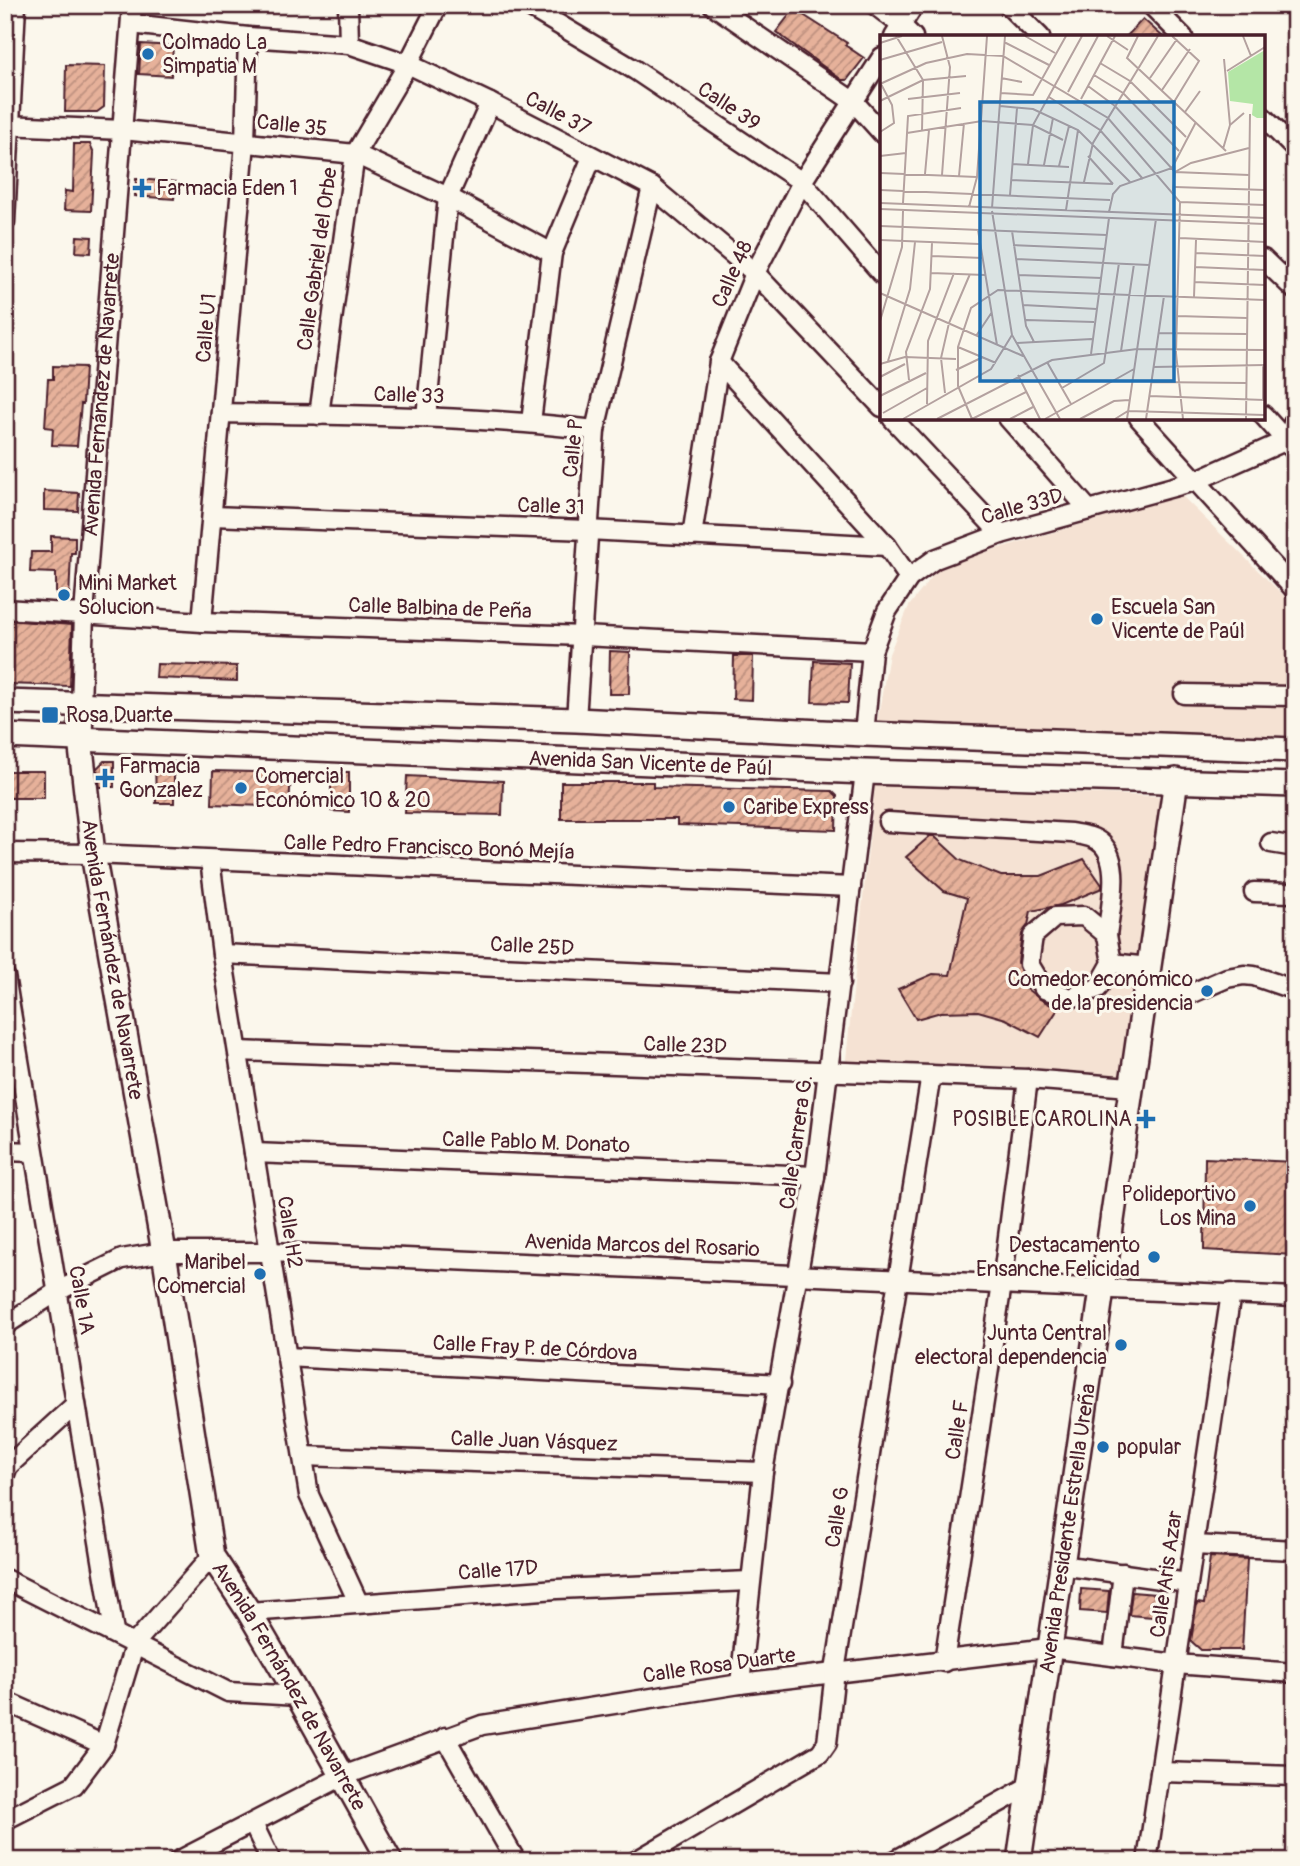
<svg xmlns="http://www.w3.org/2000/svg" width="1300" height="1866" font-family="Pangolin,sans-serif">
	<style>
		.built { fill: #f5e2d3 }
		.building { fill: url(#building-hatch); stroke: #4a1f2b; stroke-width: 2 }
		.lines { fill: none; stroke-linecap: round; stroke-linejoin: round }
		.minor-casing { stroke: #4a1f2b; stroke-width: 23 }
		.major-casing { stroke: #4a1f2b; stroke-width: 28 }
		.minor { stroke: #fbf7ec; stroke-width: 18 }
		.major { stroke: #fbf7ec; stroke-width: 23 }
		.poi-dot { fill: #1f6fb2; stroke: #fbf7ec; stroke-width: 2.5 }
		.labels { text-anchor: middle; stroke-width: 6; stroke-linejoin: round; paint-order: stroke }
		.poi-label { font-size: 21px; fill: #4a1f2b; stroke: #fbf7ec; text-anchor: start }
		.street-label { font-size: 21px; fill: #4a1f2b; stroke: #fbf7ec }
		.inset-road { fill: none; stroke: #b4a19f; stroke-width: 2 }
		.view { fill: #1f6fb2; fill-opacity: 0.15; stroke: #1f6fb2; stroke-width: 3.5 }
		.inset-edge { fill: none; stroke: #4a1f2b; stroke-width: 3.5 }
	</style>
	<defs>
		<pattern id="building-hatch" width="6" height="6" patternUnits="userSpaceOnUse" patternTransform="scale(1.75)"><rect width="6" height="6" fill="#e6b19a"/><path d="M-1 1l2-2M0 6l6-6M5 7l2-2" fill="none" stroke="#bc8f7e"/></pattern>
	</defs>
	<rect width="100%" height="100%" fill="#fbf7ec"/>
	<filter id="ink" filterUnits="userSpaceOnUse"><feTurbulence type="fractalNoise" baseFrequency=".0143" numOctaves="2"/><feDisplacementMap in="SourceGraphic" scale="14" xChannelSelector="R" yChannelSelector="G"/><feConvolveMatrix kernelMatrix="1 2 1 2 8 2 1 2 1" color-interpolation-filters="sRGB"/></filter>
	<g filter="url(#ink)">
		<path class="built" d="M 1181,495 L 1285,597 L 1295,632 L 1295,736 L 877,723 L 889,654 L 909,606 L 941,565 Z
			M 875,785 L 1177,797 L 1136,1082 L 845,1069 Z"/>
		<path class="building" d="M 794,9 L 847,43 L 845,45 L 864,58 L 847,80 L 842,80 L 776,32 Z
			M 1143,19 L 1163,37 L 1126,37 Z
			M 141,44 L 173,46 L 171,76 L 139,74 Z
			M 66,65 L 105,66 L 104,107 L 97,112 L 65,112 Z
			M 74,144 L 90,144 L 94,153 L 91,211 L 64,210 L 65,191 L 73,192 Z
			M 136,179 L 176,182 L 174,199 L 135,196 Z
			M 77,236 L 92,237 L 91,253 L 76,252 Z
			M 53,366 L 85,367 L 83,404 L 81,404 L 77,446 L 52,445 L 53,428 L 45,427 L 48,379 L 53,379 Z
			M 44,491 L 79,493 L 78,511 L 44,510 Z
			M 51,536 L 75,537 L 75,553 L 71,553 L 69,600 L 67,602 L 56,601 L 56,573 L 30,572 L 31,552 L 51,552 Z
			M 5,620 L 72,625 L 70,686 L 5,684 Z
			M 610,651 L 630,652 L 629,694 L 609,694 Z
			M 734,656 L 753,656 L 752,700 L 733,699 Z
			M 814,661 L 850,663 L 848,703 L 812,702 Z
			M 157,664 L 237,666 L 237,681 L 156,678 Z
			M 104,761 L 114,761 L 114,787 L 100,787 L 97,768 Z
			M 155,762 L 174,762 L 174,803 L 156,803 Z
			M 5,771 L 44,771 L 44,798 L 5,798 Z
			M 213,771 L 291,773 L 289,807 L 212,804 Z
			M 331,772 L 349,772 L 349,812 L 331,811 Z
			M 407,776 L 503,781 L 502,815 L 405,813 Z
			M 561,782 L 653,782 L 653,787 L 832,791 L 837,796 L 836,830 L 677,825 L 677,819 L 561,819 Z
			M 930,836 L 934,836 L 960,860 L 1001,876 L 1041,876 L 1084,859 L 1102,885 L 1102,888 L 1061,905 L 1031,911 L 1028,925 L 1022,934 L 1018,962 L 1021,972 L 1019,983 L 1040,999 L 1058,1009 L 1040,1037 L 1006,1019 L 978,1011 L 941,1012 L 916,1019 L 898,989 L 933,974 L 950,975 L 967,898 L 944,891 L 906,857 Z
			M 1205,1158 L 1295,1162 L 1295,1255 L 1204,1250 Z
			M 1210,1557 L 1247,1559 L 1242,1650 L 1201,1650 L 1191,1641 L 1197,1603 L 1204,1604 Z
			M 1081,1589 L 1109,1591 L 1107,1613 L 1080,1611 Z
			M 1132,1592 L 1167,1595 L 1165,1618 L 1129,1615 Z"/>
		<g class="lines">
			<g class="minor-casing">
				<g id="minor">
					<path d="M 348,5 L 349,44"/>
					<path d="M 526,5 L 635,70 L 802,182 L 882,274"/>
					<path d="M 713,5 L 854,102 L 882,133"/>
					<path d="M 875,5 L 901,25 L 913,37"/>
					<path d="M 1008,5 L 1040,37"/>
					<path d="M 1151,5 L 1183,37"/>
					<path d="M 131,24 L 248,37 L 349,44 L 408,64 L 490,103 L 652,187 L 755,273 L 882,407"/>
					<path d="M 894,37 L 914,5"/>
					<path d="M 1263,117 L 1295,149"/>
					<path d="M 5,125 L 123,130 L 355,154 L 448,197 L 552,253"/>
					<path d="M 5,222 L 16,5"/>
					<path d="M 1263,259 L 1295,290"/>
					<path d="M 719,362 L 887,546 L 909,578"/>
					<path d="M 221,413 C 346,415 471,415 595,430"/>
					<path d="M 319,415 L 355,154 L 408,64 L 438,5"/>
					<path d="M 1263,415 L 1295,451"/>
					<path d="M 426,417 L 448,197 L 490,103"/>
					<path d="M 892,418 L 1001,534"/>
					<path d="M 1008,418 L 1089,510"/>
					<path d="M 1139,418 L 1295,590"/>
					<path d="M 531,422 L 552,253 L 592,157"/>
					<path d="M 213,516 L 588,530 L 887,546"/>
					<path d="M 692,536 L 719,362 L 755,273 L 802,182 L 882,57"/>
					<path d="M 5,609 L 202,622 L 583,636 L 872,651"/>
					<path d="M 202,622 L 245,143 L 248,37"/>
					<path d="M 1184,694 L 1295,696"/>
					<path id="s1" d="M 81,706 L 84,614 L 132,5"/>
					<path d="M 576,720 L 595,430 L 652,187"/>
					<path d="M 864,734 L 872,651 L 887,611 L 909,578 L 935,559 L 1001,534 L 1195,481 L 1287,440 L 1295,419"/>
					<path d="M 888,822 L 1071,833 C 1082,835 1094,836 1102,844 C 1122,863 1110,910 1107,935"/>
					<path d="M 1271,843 L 1295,847"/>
					<path d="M 5,853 L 93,854 L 851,887"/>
					<path d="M 210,860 L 222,954 L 309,1495 L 358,1602"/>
					<path d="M 1254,892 L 1293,893 L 1295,891"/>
					<path d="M 1084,916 L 1107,935 L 1112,963 L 1098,988 L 1071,998 L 1044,989 L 1029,964 L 1033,936 L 1055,917 Z"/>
					<path d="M 222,954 L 840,983"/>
					<path d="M 1112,963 L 1148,967"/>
					<path d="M 5,976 L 114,1632"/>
					<path d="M 1144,993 L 1190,994 L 1227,978 L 1244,975 L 1254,976 L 1295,990"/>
					<path d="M 238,1051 L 931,1075 L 1028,1079 L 1130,1087"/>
					<path d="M 5,1151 L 33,1152"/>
					<path d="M 254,1153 L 815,1176"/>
					<path d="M 5,1325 L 58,1291 L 122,1259 L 164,1252 L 270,1252 L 1295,1297"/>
					<path d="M 287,1357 L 780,1384"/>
					<path d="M 303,1456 L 763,1472"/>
					<path d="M 5,1474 L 8,1466 L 76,1404"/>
					<path d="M 1194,1545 L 1295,1550"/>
					<path d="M 1061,1565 L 1188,1583"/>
					<path d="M 5,1579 L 228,1692 L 298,1696"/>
					<path d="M 249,1612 L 557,1589 L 750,1581"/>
					<path d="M 1113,1656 L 1123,1573"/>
					<path d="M 944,1662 L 1002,1284 L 1028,1079"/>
					<path d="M 740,1684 L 763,1472 L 815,1176 L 865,772"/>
					<path d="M 5,1701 L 104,1745"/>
					<path d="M 445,1737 L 516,1861"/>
					<path d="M 1160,1772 L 1295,1776"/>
					<path d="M 5,1820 L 74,1785 L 104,1745 L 135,1643 L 212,1556"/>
					<path d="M 253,1824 L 271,1861"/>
					<path d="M 178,1861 L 343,1776 L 482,1725 L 740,1684 L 1049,1648 L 1176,1664 L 1295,1673"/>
					<path d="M 636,1861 L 820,1753 L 827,1743 L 835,1671 L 931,1075"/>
					<path d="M 894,1861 L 1031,1785"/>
					<path d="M 1147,1861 L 1231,1293"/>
				</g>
			</g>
			<g class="major-casing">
				<g id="major">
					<path d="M 5,702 L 576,720 L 864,734 L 1295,750"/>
					<path id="s2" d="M 81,706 L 80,739 L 93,854 L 164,1252 L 212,1556 L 249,1612 L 298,1696 L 390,1861"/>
					<path id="s3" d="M 5,736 L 865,772 L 1295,785"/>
					<path id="s4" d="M 1019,1861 L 1176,780"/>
				</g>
			</g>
			<use href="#minor" class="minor"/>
			<use href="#major" class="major"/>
		</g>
	</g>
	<g class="poi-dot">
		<circle cx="148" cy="54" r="7"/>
		<path d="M138.5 177.5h7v7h7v7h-7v7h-7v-7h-7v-7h7z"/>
		<circle cx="64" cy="595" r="7"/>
		<circle cx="1097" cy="619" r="7"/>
		<rect x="41" y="706" width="18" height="18" rx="3.5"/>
		<path d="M101.5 767.5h7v7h7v7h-7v7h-7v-7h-7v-7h7z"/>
		<circle cx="241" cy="788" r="7"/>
		<circle cx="729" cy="807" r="7"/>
		<circle cx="1207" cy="991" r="7"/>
		<path d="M1142.5 1108.5h7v7h7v7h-7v7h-7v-7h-7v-7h7z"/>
		<circle cx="1250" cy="1206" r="7"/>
		<circle cx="1154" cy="1257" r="7"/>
		<circle cx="260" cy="1274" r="7"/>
		<circle cx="1121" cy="1345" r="7"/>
		<circle cx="1103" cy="1447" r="7"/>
	</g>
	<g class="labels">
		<g class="poi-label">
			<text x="162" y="49">Colmado La<tspan x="162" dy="24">Simpatia M</tspan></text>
			<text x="156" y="195">Farmacia Eden 1</text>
			<text x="78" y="590">Mini Market<tspan x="78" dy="24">Solucion</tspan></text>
			<text x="1111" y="614">Escuela San<tspan x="1111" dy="24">Vicente de Paúl</tspan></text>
			<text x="66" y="722">Rosa Duarte</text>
			<text x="119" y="773">Farmacia<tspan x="119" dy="24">Gonzalez</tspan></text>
			<text x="255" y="783">Comercial<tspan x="255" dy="24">Económico 10 &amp; 20</tspan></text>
			<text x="743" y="814">Caribe Express</text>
			<text x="1193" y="986" text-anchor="end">Comedor económico<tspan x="1193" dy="24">de la presidencia</tspan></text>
			<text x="1132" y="1126" text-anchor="end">POSIBLE CAROLINA</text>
			<text x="1236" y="1201" text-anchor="end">Polideportivo<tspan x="1236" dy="24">Los Mina</tspan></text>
			<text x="1140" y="1252" text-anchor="end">Destacamento<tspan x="1140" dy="24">Ensanche Felicidad</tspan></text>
			<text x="246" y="1269" text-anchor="end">Maribel<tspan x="246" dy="24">Comercial</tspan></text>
			<text x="1107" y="1340" text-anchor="end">Junta Central<tspan x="1107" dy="24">electoral dependencia</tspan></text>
			<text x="1117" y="1454">popular</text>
		</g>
		<g class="street-label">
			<text transform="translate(729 106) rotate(34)" y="7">Calle 39</text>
			<text transform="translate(558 113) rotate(28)" y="7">Calle 37</text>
			<text transform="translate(292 125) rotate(6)" y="7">Calle 35</text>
			<text transform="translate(317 259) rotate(-82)" y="7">Calle Gabriel del Orbe</text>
			<text transform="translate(732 274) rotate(-66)" y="7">Calle 48</text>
			<text transform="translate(206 328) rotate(-85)" y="7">Calle U1</text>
			<text dy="7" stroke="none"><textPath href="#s1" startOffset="312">Avenida Fernández de Navarrete</textPath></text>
			<text transform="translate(409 395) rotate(2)" y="7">Calle 33</text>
			<text transform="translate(573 448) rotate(-84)" y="7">Calle P</text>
			<text transform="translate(551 506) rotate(2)" y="7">Calle 31</text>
			<text transform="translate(1022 506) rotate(-16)" y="7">Calle 33D</text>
			<text transform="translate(440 608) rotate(2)" y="7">Calle Balbina de Peña</text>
			<text dy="7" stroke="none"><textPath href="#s3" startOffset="646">Avenida San Vicente de Paúl</textPath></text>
			<text transform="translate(429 847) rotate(2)" y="7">Calle Pedro Francisco Bonó Mejía</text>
			<text transform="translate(532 946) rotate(3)" y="7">Calle 25D</text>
			<text dy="7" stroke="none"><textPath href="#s2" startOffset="256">Avenida Fernández de Navarrete</textPath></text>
			<text transform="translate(685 1045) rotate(2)" y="7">Calle 23D</text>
			<text transform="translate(536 1142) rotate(2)" y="7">Calle Pablo M. Donato</text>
			<text transform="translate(796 1142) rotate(-82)" y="7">Calle Carrera G.</text>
			<text transform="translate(290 1232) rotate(81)" y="7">Calle H2</text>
			<text transform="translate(642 1245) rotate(2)" y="7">Avenida Marcos del Rosario</text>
			<text transform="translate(82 1300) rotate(80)" y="7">Calle 1A</text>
			<text transform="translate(535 1348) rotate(3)" y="7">Calle Fray P. de Córdova</text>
			<text transform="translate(957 1430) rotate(-81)" y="7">Calle F</text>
			<text transform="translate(534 1441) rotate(2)" y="7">Calle Juan Vásquez</text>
			<text transform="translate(837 1517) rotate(-81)" y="7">Calle G</text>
			<text dy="7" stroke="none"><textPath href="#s4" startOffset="336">Avenida Presidente Estrella Ureña</textPath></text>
			<text transform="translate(498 1570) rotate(-4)" y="7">Calle 17D</text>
			<text transform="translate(1166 1574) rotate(-82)" y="7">Calle Aris Azar</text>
			<text transform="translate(719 1665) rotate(-8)" y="7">Calle Rosa Duarte</text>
			<text dy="7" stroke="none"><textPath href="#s2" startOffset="1012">Avenida Fernández de Navarrete</textPath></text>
		</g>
	</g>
	<g transform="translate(880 35)">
		<rect width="385" height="385" fill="#fbf7ec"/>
		<path d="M 385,15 L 385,83 L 377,83 L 372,80 L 373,69 L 350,66 L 348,37 Z" fill="#b4e6a6"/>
		<path class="inset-road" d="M 16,1 L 43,45 L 42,96M 62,1 L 70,32 L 62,140M 145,1 L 175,18M 227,1 L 248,15M 258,1 L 247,23 L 346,116M 292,1 L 319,26 L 294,67M 363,1 L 371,21M 124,7 L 169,30M 0,8 L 22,1M 344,24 L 350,90M 0,25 L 62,7M 220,28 L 250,46 L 306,102M 347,36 L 385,12M 214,40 L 243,58 L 299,116M 121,43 L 142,47M 270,43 L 297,4M 0,49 L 46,28 L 87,19 L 123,21 L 228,83 L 300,167 L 296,318 L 303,384M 208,51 L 235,71 L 295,137 L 369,140M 282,55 L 310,14M 188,57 L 218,1M 120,58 L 153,60 L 186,1M 169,62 L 220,95 L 263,144M 28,64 L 80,58M 201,64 L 235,1M 0,66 L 43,45 L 86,41M 120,71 L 153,74 L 198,95 L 250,147M 305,77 L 320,56M 0,97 L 14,88 L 12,70 L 1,49M 27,98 L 102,86 L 153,90 L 183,105M 343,114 L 350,90 L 364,78M 0,121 L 26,118M 208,121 L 233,149M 133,129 L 189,132M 148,129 L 153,90 L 202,1M 164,130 L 173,83M 179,131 L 189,91M 0,138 L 97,142M 45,139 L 49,95M 79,141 L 84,88M 132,145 L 233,149M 204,147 L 213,108 L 278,1M 295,152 L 385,155M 0,155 L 230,165M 293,156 L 295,137 L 311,128 L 369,113M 130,160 L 137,73M 300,167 L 385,170M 0,168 L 385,183M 23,168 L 28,81 L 81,73M 89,172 L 97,142 L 107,1M 112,173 L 125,1M 0,174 L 385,189M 186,175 L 198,95M 112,176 L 132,300 L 180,384M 229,177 L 233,159 L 240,151 L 292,133 L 316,87M 0,191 L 227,200M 98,195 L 117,310M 132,196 L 146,291 L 154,307M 300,203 L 385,207M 0,205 L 99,209M 133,210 L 226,214M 316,218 L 385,221M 52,221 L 103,223M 136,224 L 269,230M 315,232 L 385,235M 51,238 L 105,240M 138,240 L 222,243M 314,247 L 385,250M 0,258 L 143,321M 314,262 L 316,205M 143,270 L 217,274M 297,281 L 367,283M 146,285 L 214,287M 0,286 L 22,212 L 23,176M 278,298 L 367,299M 96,301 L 112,277M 137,308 L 212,304M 78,312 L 116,328M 241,316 L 254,229M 211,319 L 229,183M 8,326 L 30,254 L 35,207M 167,327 L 191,369M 0,329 L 25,322 L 76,324M 383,331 L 383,364M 273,332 L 385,330M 76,335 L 103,322M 138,340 L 160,384M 0,342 L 25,329M 29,345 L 26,317 L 50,254 L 52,208M 271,347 L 367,348M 182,353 L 224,328 L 239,228M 65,358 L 61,323 L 69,288 L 90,239M 0,361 L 46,338M 269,361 L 385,365M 47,369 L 48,306 L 74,238M 3,378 L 47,353M 23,384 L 111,334 L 132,300M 57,384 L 172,325 L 257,314 L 385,315M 92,384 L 78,351 L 78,312 L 91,273 L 118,255 L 385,265M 92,384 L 146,357M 130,384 L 153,372M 165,384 L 254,334M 200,384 L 234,366 L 249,365M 235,384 L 248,376 L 385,380M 247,384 L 276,184M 266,384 L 284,261M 366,384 L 370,79"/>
		<path class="view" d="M 100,67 L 294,67 L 294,346 L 100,346 Z"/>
		<rect width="385" height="385" class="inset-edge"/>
	</g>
	<rect width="1300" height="1866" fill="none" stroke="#fbf7ec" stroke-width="28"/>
	<rect x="14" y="14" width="1272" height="1838" fill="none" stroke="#4a1f2b" stroke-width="2.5" filter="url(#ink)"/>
</svg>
